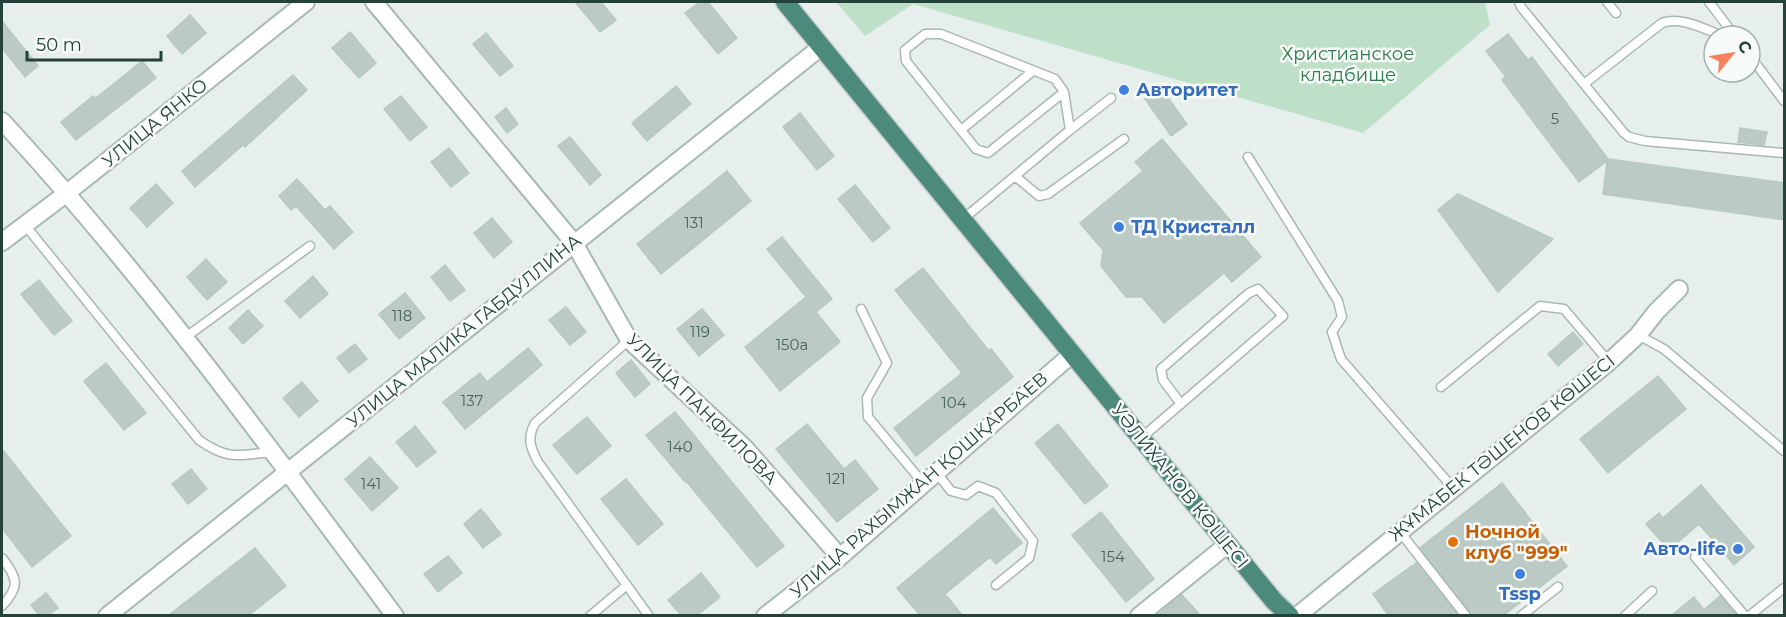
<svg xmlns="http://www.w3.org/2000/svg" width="1786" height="617" font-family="Montserrat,sans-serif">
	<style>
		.green { fill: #bfe0c8 }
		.building { fill: #bbcac4; stroke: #b8c9c2; stroke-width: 1.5 }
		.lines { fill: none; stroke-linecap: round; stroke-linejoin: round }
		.service-casing { stroke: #a8b8b2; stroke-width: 11 }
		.minor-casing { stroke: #a8b8b2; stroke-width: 20 }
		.trunk-casing { stroke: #c2cac8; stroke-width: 21 }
		.service { stroke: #fff; stroke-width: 8 }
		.minor { stroke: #fff; stroke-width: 16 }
		.trunk { stroke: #4c8a7c; stroke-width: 18 }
		.shop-dot { fill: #3f7fe0; stroke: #f7fbf9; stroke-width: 2 }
		.food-dot { fill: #e8710a; stroke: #f7fbf9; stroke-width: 2 }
		.labels { text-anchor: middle; stroke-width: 5; stroke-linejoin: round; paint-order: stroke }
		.number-label { font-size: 15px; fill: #4a645c }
		.park-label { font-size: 18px; fill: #2d7a4b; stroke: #f7fbf9 }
		.shop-label { font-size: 18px; font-weight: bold; fill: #366cbe; stroke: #f7fbf9; text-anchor: start }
		.street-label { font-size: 18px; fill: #24423a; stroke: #f7fbf9 }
		.food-label { font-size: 18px; font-weight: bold; fill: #c56008; stroke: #f7fbf9; text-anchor: start }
	</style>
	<rect width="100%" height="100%" fill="#e6efeb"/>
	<path class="green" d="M 836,2 L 1485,2 L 1490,25 L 1363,133 L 913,4 L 865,36 Z"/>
	<path class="building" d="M 575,2 L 601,2 L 616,20 L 600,32 Z
		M 700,2 L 708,2 L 737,38 L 718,54 L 685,13 Z
		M 190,15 L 206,33 L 182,54 L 167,36 Z
		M 2,21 L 38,66 L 25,77 L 2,48 Z
		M 350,32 L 376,63 L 359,78 L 332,48 Z
		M 486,33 L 513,66 L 500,76 L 473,44 Z
		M 1508,34 L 1528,60 L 1532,57 L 1608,159 L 1785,183 L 1785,220 L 1603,194 L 1607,161 L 1579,182 L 1502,80 L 1506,77 L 1486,51 Z
		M 142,61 L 156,78 L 76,140 L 61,122 L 93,96 L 96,98 Z
		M 293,75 L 307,90 L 245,147 L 243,145 L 195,187 L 182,171 Z
		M 676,86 L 691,104 L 647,141 L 632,123 Z
		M 1161,88 L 1187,124 L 1171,136 L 1145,99 Z
		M 401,96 L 427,127 L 410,141 L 384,109 Z
		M 506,108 L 518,124 L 507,133 L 495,117 Z
		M 800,113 L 834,156 L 817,170 L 783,127 Z
		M 1740,128 L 1767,132 L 1764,145 L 1738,142 Z
		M 570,137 L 601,175 L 590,185 L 558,146 Z
		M 1162,139 L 1261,257 L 1232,282 L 1224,273 L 1164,323 L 1142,297 L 1126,297 L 1101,266 L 1103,250 L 1080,223 L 1143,171 L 1135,162 Z
		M 449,148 L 469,173 L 451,187 L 431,162 Z
		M 727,171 L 751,201 L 661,274 L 637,244 Z
		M 297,179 L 325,210 L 330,206 L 353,232 L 334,249 L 296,206 L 291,210 L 279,196 Z
		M 156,184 L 173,203 L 147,227 L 130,208 Z
		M 855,185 L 890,228 L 873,242 L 838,199 Z
		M 1458,194 L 1553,239 L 1498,292 L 1438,210 Z
		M 492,218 L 512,242 L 494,258 L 474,233 Z
		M 782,237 L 832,299 L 816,312 L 840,342 L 780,391 L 745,347 L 806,297 L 767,249 Z
		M 206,259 L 227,282 L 207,300 L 187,277 Z
		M 445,265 L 465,290 L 450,301 L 431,277 Z
		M 923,268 L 989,351 L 991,349 L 1013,377 L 916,456 L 894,428 L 962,373 L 895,290 Z
		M 313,276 L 328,294 L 300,318 L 285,301 Z
		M 39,280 L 72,321 L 54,335 L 21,294 Z
		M 405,293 L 425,318 L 399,339 L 379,314 Z
		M 566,307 L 586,332 L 570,345 L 549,320 Z
		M 702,309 L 724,335 L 699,356 L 677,329 Z
		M 248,310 L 263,326 L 243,344 L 229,328 Z
		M 1573,332 L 1583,344 L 1558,366 L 1548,354 Z
		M 355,344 L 367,359 L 349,373 L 337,358 Z
		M 528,348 L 542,365 L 465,429 L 443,402 L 480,373 L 487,382 Z
		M 631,360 L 650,384 L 635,397 L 616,373 Z
		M 106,363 L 146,413 L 124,430 L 84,381 Z
		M 1658,376 L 1686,409 L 1608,473 L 1580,439 Z
		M 302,382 L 318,401 L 299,417 L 283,398 Z
		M 675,412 L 784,546 L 757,567 L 686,481 L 685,482 L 646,435 Z
		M 587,417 L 611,446 L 577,474 L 553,445 Z
		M 807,424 L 844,469 L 855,460 L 878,489 L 837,522 L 776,449 Z
		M 1058,424 L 1108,486 L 1085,504 L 1035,443 Z
		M 415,426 L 436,452 L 417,467 L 396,442 Z
		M 2,449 L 71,536 L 32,567 L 2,528 Z
		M 370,457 L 398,488 L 372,511 L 345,479 Z
		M 191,469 L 207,489 L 188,504 L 172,484 Z
		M 626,479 L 663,524 L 638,545 L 601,499 Z
		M 1502,483 L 1567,566 L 1504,615 L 1472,615 L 1420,548 Z
		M 1701,485 L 1754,547 L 1734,565 L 1699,524 L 1669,550 L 1646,524 L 1659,513 L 1663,518 Z
		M 993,508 L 1022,543 L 996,564 L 990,557 L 945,594 L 962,615 L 920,615 L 897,588 Z
		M 481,509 L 501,534 L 483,548 L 464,524 Z
		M 1101,512 L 1154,579 L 1126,602 L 1072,535 Z
		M 255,548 L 286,586 L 249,615 L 169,615 Z
		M 448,556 L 462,573 L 438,592 L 424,574 Z
		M 1416,563 L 1458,615 L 1388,615 L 1373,594 Z
		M 701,573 L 720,597 L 697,615 L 681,615 L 668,600 Z
		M 46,593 L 58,608 L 48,615 L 39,615 L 31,605 Z
		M 1182,595 L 1200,615 L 1158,615 L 1178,598 Z
		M 1720,596 L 1736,615 L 1672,615 L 1694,597 L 1704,610 Z"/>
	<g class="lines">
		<g class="service-casing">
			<path id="service" d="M 1519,2 L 1521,7 L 1624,133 L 1629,137 L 1645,141 L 1784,153
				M 1607,2 L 1616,13
				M 1709,2 L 1735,36
				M 1750,56 L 1784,101
				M 1584,84 L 1662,23 C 1681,16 1704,29 1723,36
				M 1064,92 L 988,153 L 976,149 L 906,61 L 905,50 L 925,34 L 941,34 L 1055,79 L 1064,92 L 1070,130
				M 961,130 L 1033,71
				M 1248,157 L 1338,301 L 1342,317 L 1332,332 L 1341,359 L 1453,488
				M 1015,176 L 1039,196 L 1048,194 L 1124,139
				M 968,215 L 1070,130 L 1111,98
				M 25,225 L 199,440 C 229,461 238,455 272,452
				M 861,309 L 887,363 L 867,398 L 868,417 L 923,483
				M 1638,335 L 1664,349 L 1784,451
				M 186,337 L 310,246
				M 629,340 L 535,423 C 527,438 530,447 538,462 L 649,616
				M 1441,387 L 1540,306 L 1564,309 L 1609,362
				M 1147,433 L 1283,316 L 1258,289 L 1249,293 L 1161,369 L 1163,380 L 1181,404
				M 936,472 L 951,491 L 966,495 L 978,486 L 996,493 L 1033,541 L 1029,558 L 996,585
				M 1400,532 L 1466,616
				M 1695,557 L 1745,616
				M 2,558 C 18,578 20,587 2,606
				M 590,616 L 627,585
				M 1521,616 L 1558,587
				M 1625,616 L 1652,591
				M 1749,616 L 1784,588"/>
		</g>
		<g class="minor-casing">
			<path id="minor" d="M 374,2 L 574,243 L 629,340 L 745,448 L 840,557
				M 2,121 C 145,276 269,447 395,616
				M 2,242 L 67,193 L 306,2
				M 107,616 L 821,47
				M 765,616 L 840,557 L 1072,354
				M 1139,616 L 1228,544
				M 1297,616 L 1609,362 L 1638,335 L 1656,312 L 1679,289"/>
		</g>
		<g class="trunk-casing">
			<path id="trunk" d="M 785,2 L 1274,601 L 1290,616"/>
		</g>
		<use href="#service" class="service"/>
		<use href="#minor" class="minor"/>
		<use href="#trunk" class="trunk"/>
	</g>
	<g class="shop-dot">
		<circle cx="1124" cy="90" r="6"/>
		<circle cx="1119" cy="227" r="6"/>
		<circle cx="1738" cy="549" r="6"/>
		<circle cx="1520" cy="574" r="6"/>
	</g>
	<circle class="food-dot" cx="1453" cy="542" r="6"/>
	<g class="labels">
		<g class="number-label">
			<text x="1555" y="124">5</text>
			<text x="694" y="228">131</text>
			<text x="402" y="321">118</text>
			<text x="700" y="337">119</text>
			<text x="792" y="350">150а</text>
			<text x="472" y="406">137</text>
			<text x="954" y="408">104</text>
			<text x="680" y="452">140</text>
			<text x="836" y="484">121</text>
			<text x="371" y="489">141</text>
			<text x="1113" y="562">154</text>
		</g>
		<g class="park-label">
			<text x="1348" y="60">Христианское<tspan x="1348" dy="21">кладбище</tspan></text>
		</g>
		<g class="shop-label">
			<text x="1136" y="96">Авторитет</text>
			<text x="1131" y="233">ТД Кристалл</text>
			<text x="1726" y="555" text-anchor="end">Авто-life</text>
			<text x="1520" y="600" text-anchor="middle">Tssp</text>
		</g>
		<g class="street-label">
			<text transform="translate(155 123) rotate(-39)" y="6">УЛИЦА ЯНКО</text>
			<text transform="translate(464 331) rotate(-39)" y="6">УЛИЦА МАЛИКА ГАБДУЛЛИНА</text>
			<text transform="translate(702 409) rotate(45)" y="6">УЛИЦА ПАНФИЛОВА</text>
			<text transform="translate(1502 448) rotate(-39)" y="6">ЖҰМАБЕК ТӘШЕНОВ КӨШЕСІ</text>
			<text transform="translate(919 485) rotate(-41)" y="6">УЛИЦА РАХЫМЖАН ҚОШҚАРБАЕВ</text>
			<text transform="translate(1180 486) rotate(51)" y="6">УӘЛИХАНОВ КӨШЕСІ</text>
		</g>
		<g class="food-label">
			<text x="1465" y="538">Ночной<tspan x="1465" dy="21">клуб "999"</tspan></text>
		</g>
	</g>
	<rect width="1786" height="617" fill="none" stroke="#24423a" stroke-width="6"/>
	<g transform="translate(1732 54) rotate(60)"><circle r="28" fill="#f7fbf9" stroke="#a3b1ad" stroke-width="1.5"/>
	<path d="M0-4.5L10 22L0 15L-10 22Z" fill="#f4845f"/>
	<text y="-9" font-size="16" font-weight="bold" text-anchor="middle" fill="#24423a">С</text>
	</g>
	<path d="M27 51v9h134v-9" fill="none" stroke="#24423a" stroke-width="3"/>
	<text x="36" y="51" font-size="18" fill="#24423a" stroke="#f7fbf9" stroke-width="4.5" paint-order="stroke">50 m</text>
</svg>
